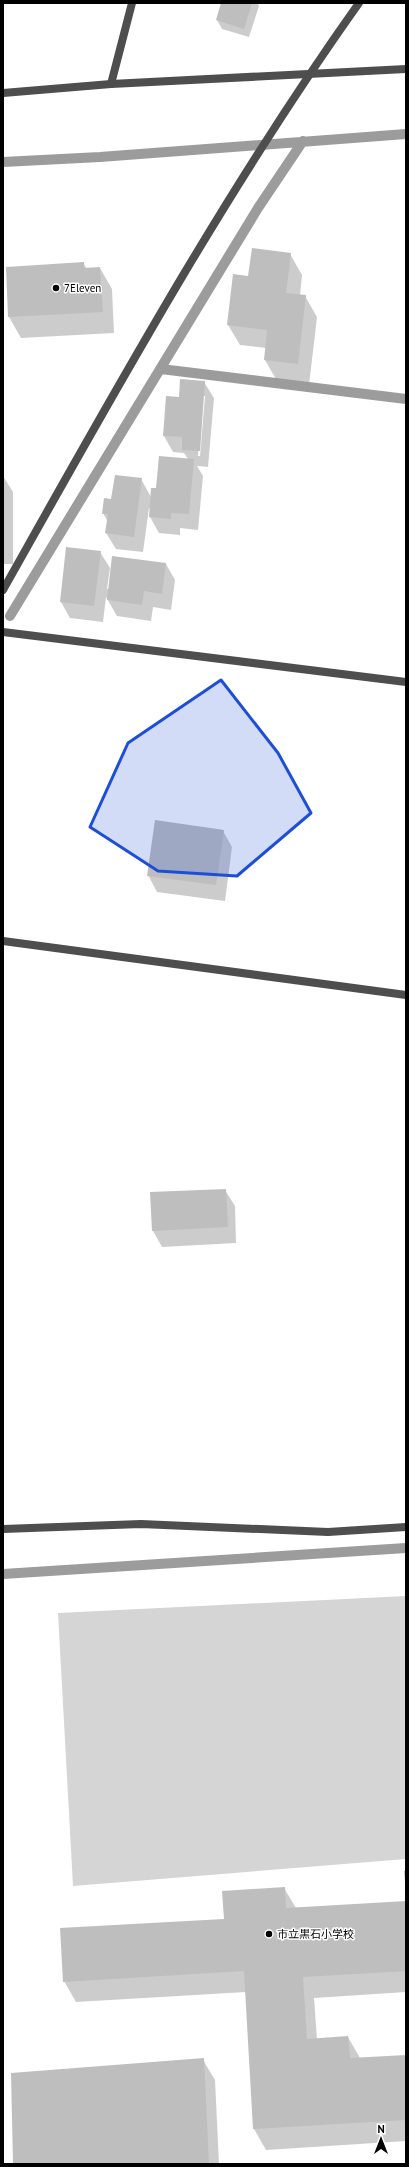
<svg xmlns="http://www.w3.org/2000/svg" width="409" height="2167" font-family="'PT Sans','Noto Sans JP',sans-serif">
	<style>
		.green { fill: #d5d5d5 }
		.shadow { fill: #0003; fill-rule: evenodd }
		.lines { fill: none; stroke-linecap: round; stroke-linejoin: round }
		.stream { stroke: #9c9c9c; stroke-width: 10 }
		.building { fill: #bebebe }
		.minor { stroke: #4e4e4e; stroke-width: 8 }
		.tertiary { stroke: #4e4e4e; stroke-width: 8 }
		.marked { fill: #1d4ed8; fill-opacity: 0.2; stroke: #1d4ed8; stroke-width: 3; stroke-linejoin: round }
		.poi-dot { fill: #000; stroke: #fff; stroke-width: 1.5 }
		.labels { text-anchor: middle; stroke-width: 3; stroke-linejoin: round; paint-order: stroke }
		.poi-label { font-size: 11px; fill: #000; stroke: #fff; text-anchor: start }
	</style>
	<rect width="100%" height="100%" fill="#fff"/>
	<path class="green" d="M 406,1596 L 406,1859 L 73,1886 L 58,1613 Z"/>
	<path class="shadow" d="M 222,3 L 257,3 L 259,6 L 249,37 L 222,29 L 217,20 Z
		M 290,254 L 302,275 L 300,296 L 305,296 L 317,317 L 309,385 L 277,381 L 265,360 L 266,348 L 240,345 L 228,325 L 249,277 Z
		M 83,263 L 87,269 L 100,268 L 112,289 L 114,333 L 21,338 L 9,317 L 7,268 Z
		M 204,382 L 214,398 L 208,467 L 197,466 L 203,476 L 198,530 L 180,528 L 180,535 L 159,533 L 150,517 L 151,509 L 149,508 L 143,552 L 116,549 L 106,533 L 108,522 L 103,513 L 112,500 L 141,479 L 151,497 L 188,459 L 184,453 L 173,452 L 164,436 L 180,398 ZM 203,396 L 205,396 L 200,456 L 198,456 Z
		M 3,476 L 13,492 L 13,564 L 3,564 Z
		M 100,552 L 110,568 L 107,589 L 166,564 L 175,580 L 171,610 L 153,607 L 151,621 L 117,616 L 106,597 L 103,622 L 70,618 L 61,602 Z
		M 223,831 L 232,847 L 225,901 L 157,892 L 148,875 Z
		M 225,1190 L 235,1206 L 236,1243 L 162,1247 L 153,1231 Z
		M 284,1888 L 296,1908 L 406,1902 L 406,1992 L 314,1998 L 317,2039 L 348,2037 L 360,2058 L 406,2056 L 406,2141 L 266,2150 L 254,2129 L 246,1992 L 76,2002 L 64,1981 L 225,1920 Z
		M 203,2060 L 215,2080 L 219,2164 L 14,2164 Z"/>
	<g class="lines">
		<path class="stream" d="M 3,162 L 100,157 L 406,134
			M 161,369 L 406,399
			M 10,616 L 258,208 L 303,141
			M 3,1574 L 406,1548"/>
	</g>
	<path class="building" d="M 221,3 L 252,3 L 244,29 L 216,20 Z
		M 252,248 L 291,253 L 286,293 L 306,295 L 298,364 L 264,360 L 267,330 L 227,325 L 233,274 L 248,276 Z
		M 84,262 L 84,268 L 100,267 L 103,312 L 8,317 L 6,267 Z
		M 180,379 L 205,381 L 200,451 L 182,450 L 182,437 L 163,436 L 166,396 L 179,397 Z
		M 159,456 L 194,459 L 189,514 L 171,513 L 171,519 L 149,517 L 151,488 L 156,488 Z
		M 115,475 L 142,478 L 134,537 L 105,533 L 108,514 L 102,514 L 104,498 L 111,499 Z
		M 66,547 L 101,551 L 94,606 L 60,602 Z
		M 112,556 L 166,563 L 162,594 L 144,591 L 142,605 L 107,600 Z
		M 155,820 L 224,830 L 216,885 L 147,876 Z
		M 226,1189 L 228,1227 L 152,1231 L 150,1192 Z
		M 404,1871 L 406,1871 L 406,1881 L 405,1882 Z
		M 285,1887 L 286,1908 L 406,1901 L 406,1971 L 303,1977 L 307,2039 L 348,2036 L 350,2058 L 406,2055 L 406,2120 L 253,2129 L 244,1971 L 63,1982 L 60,1928 L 224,1919 L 222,1891 Z
		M 204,2058 L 209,2164 L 13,2164 L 11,2073 Z"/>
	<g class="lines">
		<path class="minor" d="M 111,84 L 132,3
			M 3,590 C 115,391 226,190 359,3
			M 3,632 L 406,682
			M 3,941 L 406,995
			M 328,1532 L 406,1527"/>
		<path class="tertiary" d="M 3,93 L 111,84 L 406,69
			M 3,1529 L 141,1524 L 328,1532"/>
	</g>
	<path class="marked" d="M 221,680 L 278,753 L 311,813 L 237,876 L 158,871 L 90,827 L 128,743 Z"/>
	<g class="poi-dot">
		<circle cx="56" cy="288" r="4"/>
		<circle cx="269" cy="1934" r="4"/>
	</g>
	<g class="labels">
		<g class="poi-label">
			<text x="64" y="292">7Eleven</text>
			<text x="277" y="1938">市立黒石小学校</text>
		</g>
	</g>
	<rect width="409" height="2167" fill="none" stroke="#000000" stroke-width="8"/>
	<g transform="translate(381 2139)" stroke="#ffffff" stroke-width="3" paint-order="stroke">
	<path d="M0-3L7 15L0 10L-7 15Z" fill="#000000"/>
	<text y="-6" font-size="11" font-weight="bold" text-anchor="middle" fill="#000000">N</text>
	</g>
</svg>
